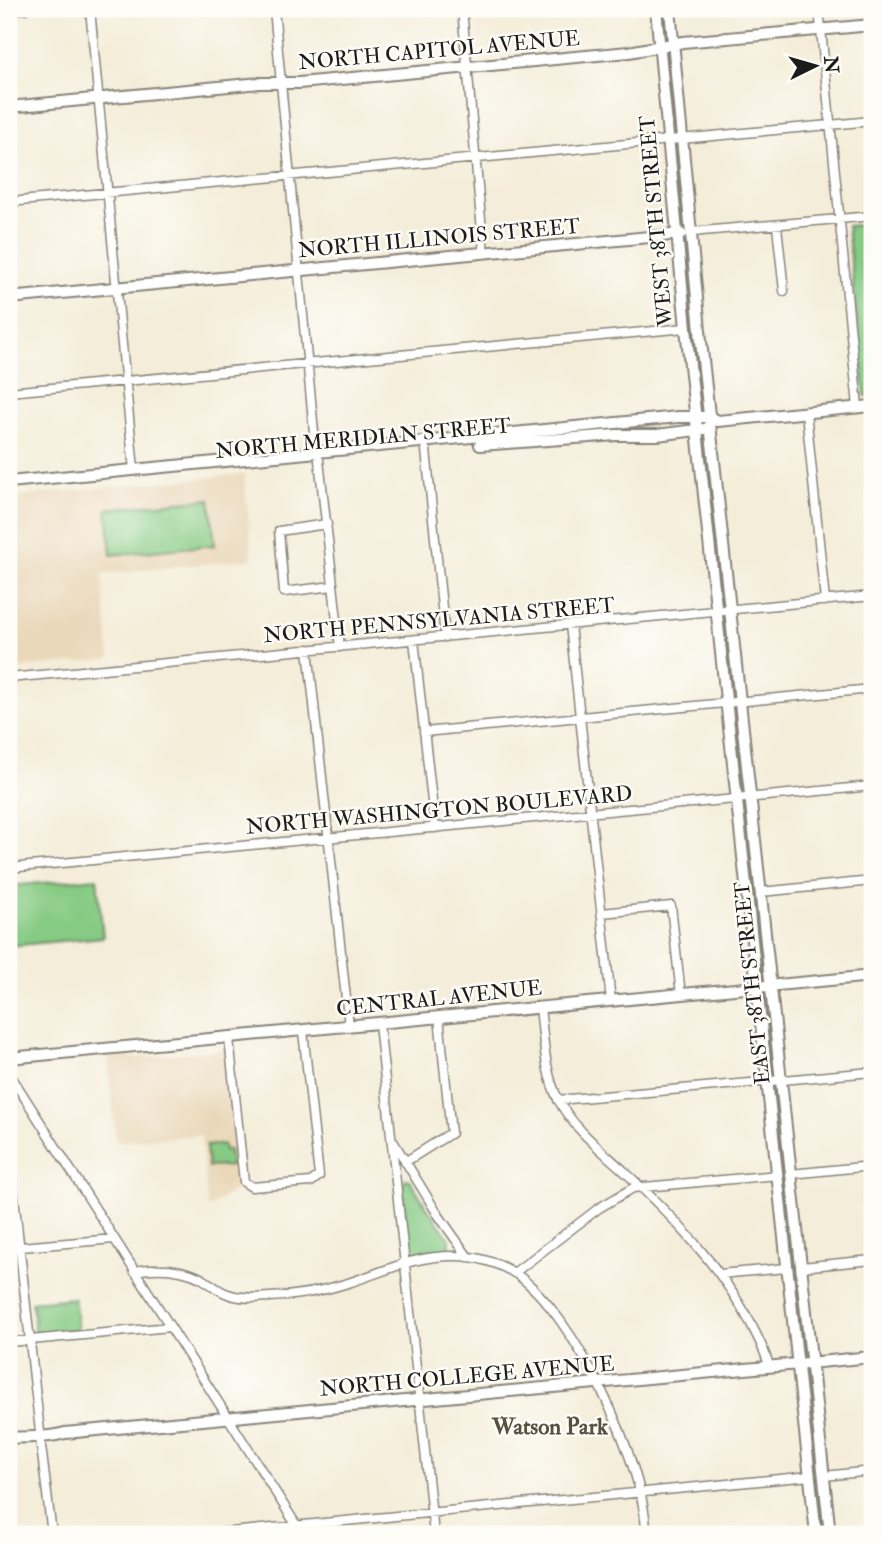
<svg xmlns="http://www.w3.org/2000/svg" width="881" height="1543" font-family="'IM FELL Double Pica',serif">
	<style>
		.built { fill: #ead8ba }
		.green { fill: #86ca83; stroke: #517350; stroke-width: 2 }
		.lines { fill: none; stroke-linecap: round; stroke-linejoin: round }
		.minor-casing { stroke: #88847a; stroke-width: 11 }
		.major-casing { stroke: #88847a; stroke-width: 14 }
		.minor { stroke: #fff; stroke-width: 8 }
		.major { stroke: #fff; stroke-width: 10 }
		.labels { text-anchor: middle; stroke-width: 5; stroke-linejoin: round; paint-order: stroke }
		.street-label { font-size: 21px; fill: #1c1c1c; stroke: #fdfcf7 }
		.neighbourhood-label { font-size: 23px; font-weight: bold; fill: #5a4e3f; stroke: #fdfcf7 }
	</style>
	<rect width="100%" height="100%" fill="#fdfcf7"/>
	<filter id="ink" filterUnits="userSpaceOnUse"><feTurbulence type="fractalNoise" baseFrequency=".0143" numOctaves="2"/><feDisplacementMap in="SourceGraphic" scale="14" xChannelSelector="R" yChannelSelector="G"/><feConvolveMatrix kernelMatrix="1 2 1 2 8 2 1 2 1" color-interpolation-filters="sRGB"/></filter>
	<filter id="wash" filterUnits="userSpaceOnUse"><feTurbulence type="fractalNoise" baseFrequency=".00686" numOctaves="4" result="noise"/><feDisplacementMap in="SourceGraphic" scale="28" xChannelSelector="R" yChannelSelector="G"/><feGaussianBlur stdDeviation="1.57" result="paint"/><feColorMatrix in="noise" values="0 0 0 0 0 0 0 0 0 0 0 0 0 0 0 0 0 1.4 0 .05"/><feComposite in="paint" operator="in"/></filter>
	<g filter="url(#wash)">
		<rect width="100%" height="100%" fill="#f4edd9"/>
		<path class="built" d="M 244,474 L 252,559 L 102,574 L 110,659 L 9,669 L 9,497 Z
			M 225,1050 L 239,1187 L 208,1208 L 201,1135 L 116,1142 L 108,1057 L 128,1056 L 132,1058 Z"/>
		<path class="green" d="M 872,224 L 872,396 L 865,396 L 847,226 Z
			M 210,499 L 215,545 L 111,555 L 107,509 Z
			M 97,878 L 103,937 L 9,946 L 9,886 Z
			M 223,1144 L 224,1151 L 229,1150 L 231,1166 L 208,1167 L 206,1146 Z
			M 406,1179 L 410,1180 L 426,1206 L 450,1240 L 450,1247 L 446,1251 L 411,1252 L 408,1247 L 402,1185 Z
			M 74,1298 L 78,1330 L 35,1333 L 32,1302 Z"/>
	</g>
	<g filter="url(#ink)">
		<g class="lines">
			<g class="minor-casing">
				<path id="minor" d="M 90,9 L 134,470
					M 274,9 L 316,453
					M 462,9 L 484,253
					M 819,9 L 858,407
					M 9,10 L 25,9
					M 9,202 L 872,121
					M 777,226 L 784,291
					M 691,232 L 872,216
					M 9,392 L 686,328
					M 806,412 L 825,601
					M 426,450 L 445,637
					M 319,460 L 340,647
					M 327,524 L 279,531 L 284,592 L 333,586
					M 570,625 L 611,1001
					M 414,640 L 435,828
					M 308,649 L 349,1026
					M 9,678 L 872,596
					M 424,732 L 872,689
					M 9,868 L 872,786
					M 761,892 L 872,881
					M 602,913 L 671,906 L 681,995
					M 540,1008 C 544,1038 544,1073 559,1101 C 574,1129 601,1150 624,1171 C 673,1217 718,1263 750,1322 C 757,1336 765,1350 769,1366
					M 379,1024 L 434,1534
					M 229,1038 L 244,1182 L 252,1187 L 311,1182 L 319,1176 L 303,1031
					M 9,1073 L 302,1534
					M 558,1100 L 872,1072
					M 393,1141 L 437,1213 L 468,1257
					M 9,1152 L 40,1432
					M 405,1162 L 451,1133 L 439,1017
					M 791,1174 L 872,1166
					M 9,1248 L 114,1239
					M 801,1267 L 872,1260
					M 134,1271 C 157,1267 179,1267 201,1278 C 210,1283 218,1291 228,1294 C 241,1299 257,1298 270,1297 C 297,1296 323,1291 348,1283 C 386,1271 415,1255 456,1256 C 476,1256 499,1263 516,1274 C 574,1313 646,1465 646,1534
					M 514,1273 L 599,1208 L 633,1188 L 778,1175
					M 720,1274 L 787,1268
					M 9,1342 L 170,1327
					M 40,1438 L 52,1534
					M 824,1476 L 872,1471
					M 211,1534 L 810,1476"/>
			</g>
			<g class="major-casing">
				<path id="major" d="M 656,9 L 686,328 L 816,1534
					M 670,9 L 701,341 L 830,1534
					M 9,107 L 260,83 L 299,83 L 629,52 L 683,42 L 872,25
					M 9,298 L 681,234
					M 480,445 L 617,435 L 657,435 L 704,429
					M 9,482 L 678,417 L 710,417 L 718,421 L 872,406
					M 9,1058 L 872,976
					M 9,1438 C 28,1436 46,1439 65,1433 L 872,1357"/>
			</g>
			<use href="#minor" class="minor"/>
			<use href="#major" class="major"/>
		</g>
	</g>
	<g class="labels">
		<g class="street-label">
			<text transform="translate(439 50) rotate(-5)" y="7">NORTH CAPITOL AVENUE</text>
			<text transform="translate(656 221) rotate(-95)" y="7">WEST 38TH STREET</text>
			<text transform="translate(439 238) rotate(-5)" y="7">NORTH ILLINOIS STREET</text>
			<text transform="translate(363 438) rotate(-5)" y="7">NORTH MERIDIAN STREET</text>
			<text transform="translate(439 620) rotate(-5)" y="7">NORTH PENNSYLVANIA STREET</text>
			<text transform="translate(439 810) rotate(-5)" y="7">NORTH WASHINGTON BOULEVARD</text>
			<text transform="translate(752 983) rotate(-96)" y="7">EAST 38TH STREET</text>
			<text transform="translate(439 998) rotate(-6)" y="7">CENTRAL AVENUE</text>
			<text transform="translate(467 1376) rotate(-5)" y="7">NORTH COLLEGE AVENUE</text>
		</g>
		<g class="neighbourhood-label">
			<text x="550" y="1434">Watson Park</text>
		</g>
	</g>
	<rect width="881" height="1543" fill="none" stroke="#fdfcf7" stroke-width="35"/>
	<g transform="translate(815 66) rotate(85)" stroke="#fdfcf7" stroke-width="5" paint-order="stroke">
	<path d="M0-5L12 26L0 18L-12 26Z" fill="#1c1c1c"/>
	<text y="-10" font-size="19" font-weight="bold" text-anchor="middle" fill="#1c1c1c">N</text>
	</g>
</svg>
